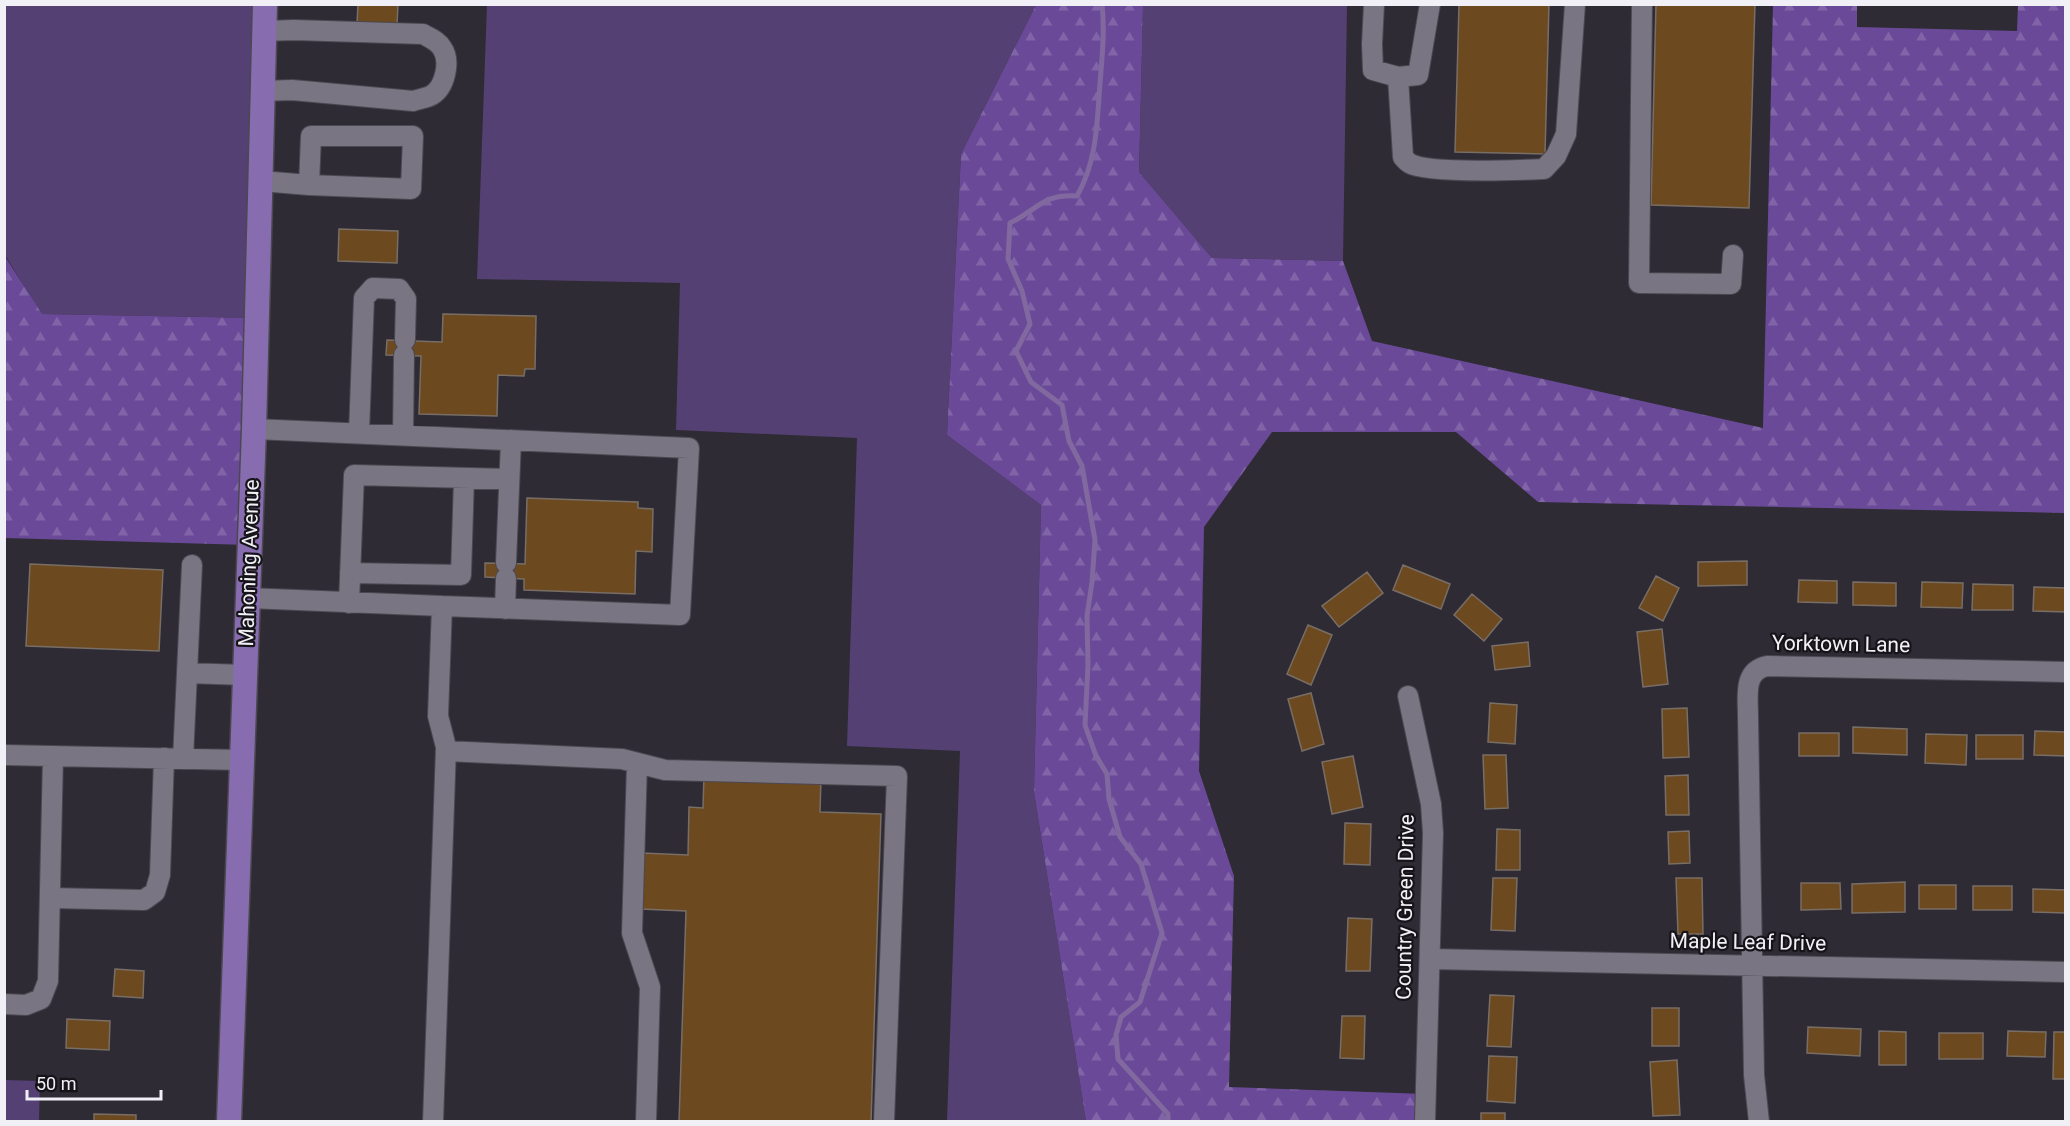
<svg xmlns="http://www.w3.org/2000/svg" width="2070" height="1126" font-family="Roboto,sans-serif">
	<style>
		.grass { fill: #544072 }
		.forest { fill: url(#forest-firs) }
		.lines { fill: none; stroke-linecap: round; stroke-linejoin: round }
		.stream { stroke: #8169a0; stroke-width: 5 }
		.building { fill: #6d4920; stroke: #786e65; stroke-width: 1.5 }
		.minor-casing { stroke: #4b4851; stroke-width: 22 }
		.major-casing { stroke: #4b4851; stroke-width: 27 }
		.minor { stroke: #797582; stroke-width: 20 }
		.major { stroke: #876daf; stroke-width: 24 }
		.labels { text-anchor: middle; stroke-width: 4.5; stroke-linejoin: round; paint-order: stroke }
		.street-label { font-size: 21px; fill: #f2f0f7; stroke: #161419 }
	</style>
	<defs>
		<pattern id="forest-firs" width="22" height="20" patternUnits="userSpaceOnUse" patternTransform="scale(1.5)"><rect width="22" height="20" fill="#6a4a98"/><path d="M5 1l3.5 6h-7zM16 11l3.5 6h-7z" fill="#8064a7"/></pattern>
	</defs>
	<rect width="100%" height="100%" fill="#2e2b35"/>
	<path class="grass" d="M 5,5 L 265,5 L 257,318 L 41,314 L 5,255 Z
		M 487,5 L 1036,5 L 961,154 L 947,435 L 1041,505 L 1034,792 L 1086,1121 L 947,1121 L 960,751 L 847,746 L 857,438 L 676,430 L 680,283 L 477,279 Z
		M 1143,5 L 1347,5 L 1343,261 L 1212,258 L 1139,172 Z
		M 5,1080 L 40,1081 L 39,1121 L 5,1121 Z"/>
	<path class="forest" d="M 1036,5 L 1143,5 L 1139,172 L 1212,258 L 1343,261 L 1372,341 L 1763,428 L 1773,5 L 1857,5 L 1857,27 L 2017,31 L 2018,5 L 2065,5 L 2065,513 L 1538,502 L 1456,432 L 1272,432 L 1204,527 L 1199,771 L 1234,876 L 1229,1087 L 1425,1094 L 1425,1121 L 1086,1121 L 1034,792 L 1041,505 L 947,435 L 961,154 Z
		M 4,255 L 42,314 L 257,318 L 249,545 L 5,538 Z"/>
	<g class="lines">
		<path class="stream" d="M 1102,4 C 1105,31 1102,58 1100,83 C 1097,123 1097,161 1077,196 C 1044,193 1037,210 1010,223 L 1008,259 L 1022,291 L 1030,324 L 1016,351 L 1031,382 L 1062,405 L 1069,441 L 1082,466 L 1095,540 L 1092,582 L 1087,616 L 1088,665 L 1085,725 L 1096,756 L 1107,774 L 1109,799 L 1120,837 L 1141,864 L 1162,933 L 1140,1002 L 1121,1017 L 1116,1035 L 1118,1059 L 1168,1114 L 1168,1122"/>
	</g>
	<path class="building" d="M 358,4 L 398,4 L 397,25 L 357,24 Z
		M 1459,4 L 1549,4 L 1545,154 L 1455,152 Z
		M 1656,4 L 1755,4 L 1749,208 L 1651,205 Z
		M 339,229 L 398,231 L 397,263 L 338,261 Z
		M 443,314 L 536,316 L 535,369 L 525,369 L 524,376 L 498,375 L 497,416 L 419,414 L 421,356 L 386,355 L 387,340 L 442,342 Z
		M 527,498 L 638,502 L 638,508 L 653,509 L 652,552 L 636,551 L 635,594 L 524,590 L 524,579 L 485,577 L 485,563 L 525,564 Z
		M 1747,561 L 1747,585 L 1698,586 L 1698,562 Z
		M 30,564 L 163,570 L 159,651 L 26,646 Z
		M 1403,565 L 1450,584 L 1441,609 L 1393,590 Z
		M 1367,572 L 1383,593 L 1339,627 L 1322,606 Z
		M 1656,576 L 1679,588 L 1663,621 L 1639,608 Z
		M 1799,580 L 1837,581 L 1837,603 L 1798,602 Z
		M 1853,582 L 1896,583 L 1896,606 L 1853,605 Z
		M 1922,582 L 1963,583 L 1962,608 L 1921,607 Z
		M 1973,584 L 2013,585 L 2013,610 L 1972,610 Z
		M 2034,587 L 2066,588 L 2066,612 L 2033,611 Z
		M 1472,594 L 1502,619 L 1484,641 L 1454,615 Z
		M 1308,625 L 1332,635 L 1311,685 L 1287,674 Z
		M 1662,629 L 1668,684 L 1643,687 L 1637,632 Z
		M 1528,642 L 1530,666 L 1495,670 L 1492,646 Z
		M 1311,693 L 1324,744 L 1302,751 L 1288,699 Z
		M 1490,703 L 1517,705 L 1515,744 L 1488,742 Z
		M 1687,708 L 1689,757 L 1663,758 L 1662,709 Z
		M 1853,727 L 1907,729 L 1907,755 L 1853,753 Z
		M 2035,731 L 2066,732 L 2066,756 L 2034,755 Z
		M 1799,733 L 1839,733 L 1839,756 L 1799,756 Z
		M 1926,734 L 1967,735 L 1966,765 L 1925,763 Z
		M 1976,735 L 2023,735 L 2023,759 L 1976,759 Z
		M 1483,755 L 1506,755 L 1508,808 L 1485,809 Z
		M 1353,756 L 1363,807 L 1332,814 L 1322,762 Z
		M 704,774 L 821,778 L 820,812 L 881,814 L 871,1122 L 679,1122 L 686,911 L 641,909 L 642,853 L 688,855 L 689,807 L 703,808 Z
		M 1688,775 L 1689,815 L 1666,815 L 1665,776 Z
		M 1345,823 L 1371,824 L 1370,865 L 1344,864 Z
		M 1497,829 L 1520,830 L 1520,870 L 1496,870 Z
		M 1689,831 L 1690,863 L 1669,864 L 1668,832 Z
		M 1493,878 L 1517,878 L 1515,931 L 1491,930 Z
		M 1676,878 L 1702,878 L 1703,934 L 1678,934 Z
		M 1905,882 L 1905,912 L 1852,913 L 1852,884 Z
		M 1801,883 L 1840,883 L 1841,909 L 1801,910 Z
		M 1919,885 L 1956,885 L 1956,909 L 1919,909 Z
		M 1973,886 L 2012,886 L 2012,910 L 1973,910 Z
		M 2033,889 L 2066,890 L 2066,913 L 2033,912 Z
		M 1348,918 L 1372,919 L 1370,971 L 1346,971 Z
		M 115,969 L 144,971 L 143,998 L 113,996 Z
		M 1490,995 L 1514,996 L 1511,1047 L 1487,1046 Z
		M 1652,1008 L 1679,1008 L 1679,1046 L 1652,1046 Z
		M 1342,1016 L 1365,1016 L 1364,1059 L 1340,1058 Z
		M 67,1019 L 110,1021 L 109,1050 L 66,1048 Z
		M 1808,1027 L 1861,1029 L 1860,1056 L 1807,1053 Z
		M 1879,1031 L 1906,1032 L 1906,1065 L 1879,1065 Z
		M 2008,1031 L 2046,1032 L 2045,1057 L 2007,1056 Z
		M 2054,1032 L 2066,1032 L 2066,1079 L 2053,1079 Z
		M 1939,1033 L 1983,1033 L 1983,1059 L 1939,1059 Z
		M 1489,1056 L 1517,1057 L 1515,1103 L 1487,1101 Z
		M 1677,1060 L 1680,1115 L 1653,1116 L 1650,1062 Z
		M 1481,1113 L 1505,1113 L 1505,1122 L 1481,1122 Z
		M 94,1114 L 136,1115 L 136,1122 L 94,1122 Z"/>
	<g class="lines">
		<g class="minor-casing">
			<path id="minor" d="M 1374,4 L 1372,44 L 1373,70 L 1398,77
				M 1430,4 L 1418,75 L 1398,77 L 1403,157 C 1403,157 1408,163 1409,163 C 1427,174 1520,170 1544,169 L 1556,156 L 1566,134 L 1575,4
				M 1642,4 L 1639,283 L 1731,284 L 1733,255
				M 263,91 L 292,90 L 413,101 C 419,99 427,98 432,95 C 445,87 451,61 442,48 C 438,41 430,38 423,34 L 294,30 L 265,31
				M 261,181 L 309,185 L 411,189 L 413,136 L 311,136 L 309,185
				M 254,429 L 689,448 L 680,615 L 442,606
				M 359,433 L 364,298 L 373,288 L 399,289 L 406,299 L 405,340
				M 403,435 L 404,355
				M 506,563 L 511,440
				M 350,573 L 461,575 L 464,478
				M 247,598 L 442,606 L 438,716 L 446,747 L 433,1122
				M 349,603 L 354,475 L 509,479
				M 505,609 L 506,578
				M 187,673 L 244,675
				M 1408,696 L 1431,804 L 1433,833 L 1425,1122
				M 446,751 L 622,759 L 665,770 L 897,776 L 884,1122
				M 4,755 L 241,760
				M 183,759 L 192,565
				M 637,763 L 632,933 L 650,987 L 646,1122
				M 50,898 L 144,900 L 155,892 L 160,875 L 164,758
				M 1430,959 L 2066,972
				M 4,1004 L 26,1005 L 41,999 L 48,981 L 53,756
				M 1759,1122 L 1754,1075 L 1748,716 C 1748,696 1743,671 1767,666 L 2066,672"/>
		</g>
		<g class="major-casing">
			<path id="major" d="M 229,1122 L 254,429 L 265,4"/>
		</g>
		<use href="#minor" class="minor"/>
		<use href="#major" class="major"/>
	</g>
	<g class="labels">
		<g class="street-label">
			<text transform="translate(249 563) rotate(-88)" y="7">Mahoning Avenue</text>
			<text transform="translate(1841 644) rotate(1)" y="7">Yorktown Lane</text>
			<text transform="translate(1405 907) rotate(-89)" y="7">Country Green Drive</text>
			<text transform="translate(1748 942) rotate(1)" y="7">Maple Leaf Drive</text>
		</g>
	</g>
	<rect width="2070" height="1126" fill="none" stroke="#f2f0f7" stroke-width="12"/>
	<path d="M27 1090v9h134v-9" fill="none" stroke="#f2f0f7" stroke-width="3"/>
	<text x="36" y="1090" font-size="18" fill="#f2f0f7" stroke="#161419" stroke-width="4.5" paint-order="stroke">50 m</text>
</svg>
